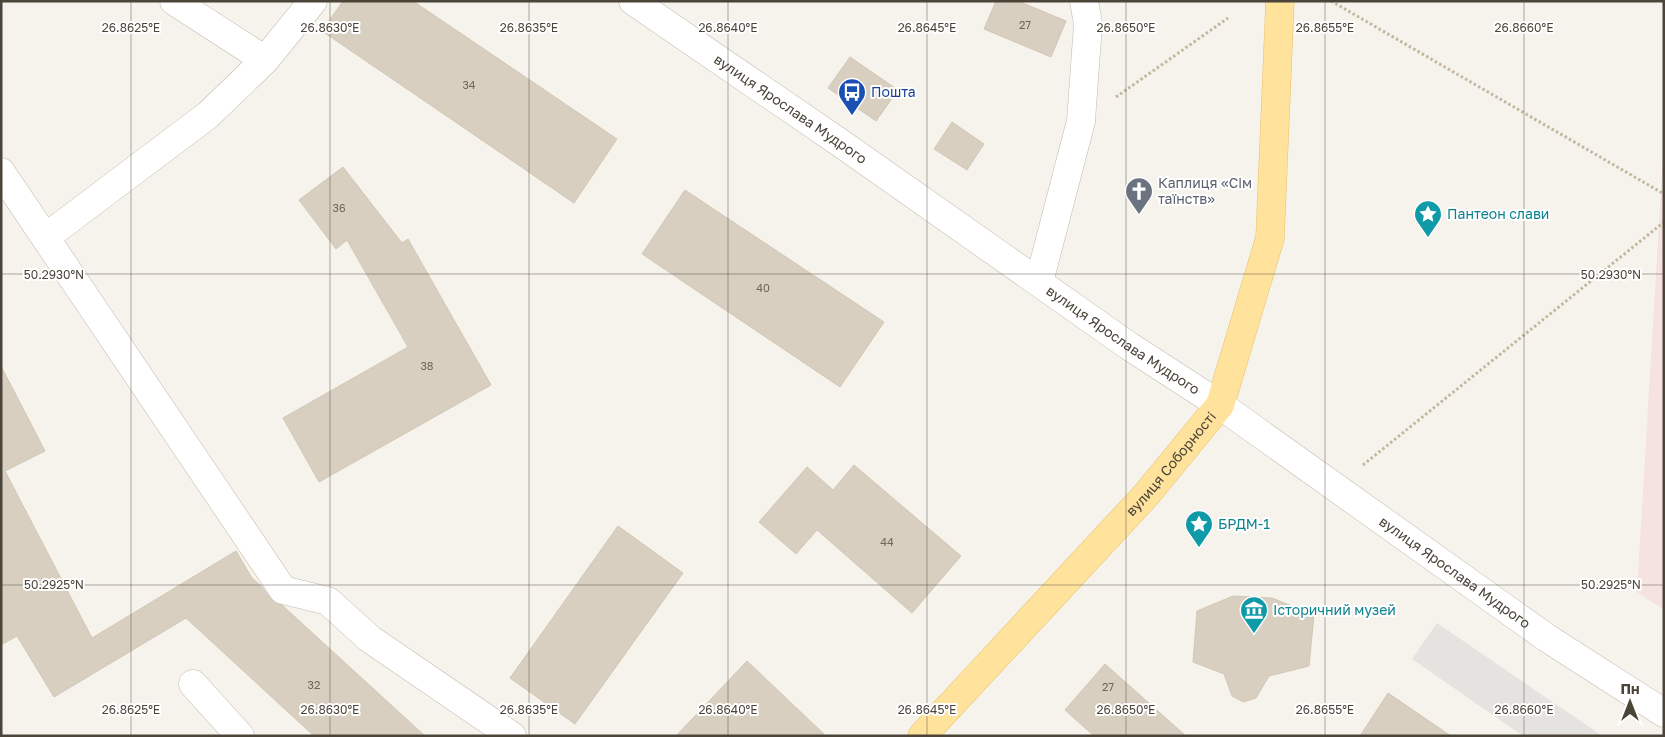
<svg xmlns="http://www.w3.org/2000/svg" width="1665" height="737" font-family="'Golos Text',sans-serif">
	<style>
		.medical { fill: #f6e3e0 }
		.parking { fill: #e5e3e0 }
		.building { fill: #d8cfc1; stroke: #d3c7b4 }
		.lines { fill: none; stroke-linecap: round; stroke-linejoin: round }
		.minor-casing { stroke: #c2bbae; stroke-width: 29 }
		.major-casing { stroke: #e6c16a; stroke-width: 29 }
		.path { stroke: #c4b79f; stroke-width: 3; stroke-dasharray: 2.5 2.5; stroke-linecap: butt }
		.minor { stroke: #fff; stroke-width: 28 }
		.major { stroke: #ffe39c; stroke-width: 28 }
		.ticks { fill: none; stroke: #4b4439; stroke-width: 1; stroke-opacity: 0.45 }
		.labels { text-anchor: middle; stroke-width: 4; stroke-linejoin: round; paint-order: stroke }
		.number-label { font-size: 11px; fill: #6e675b }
		.transit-label { font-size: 14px; fill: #164399; stroke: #fff; text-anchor: start }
		.street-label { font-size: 14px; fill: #4b4439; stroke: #fff }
		.worship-label { font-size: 14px; fill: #5b616d; stroke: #fff; text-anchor: start }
		.culture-label { font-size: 14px; fill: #0d838f; stroke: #fff; text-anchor: start }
		.ticks-label { font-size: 12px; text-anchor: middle; fill: #4b4439; stroke: #fff; stroke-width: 4; stroke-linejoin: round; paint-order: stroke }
	</style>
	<rect width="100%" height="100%" fill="#f6f3ec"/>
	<path class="medical" d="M 1664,139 L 1664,610 L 1637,592 Z"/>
	<path class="parking" d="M 1437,623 L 1601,735 L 1523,736 L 1412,659 Z"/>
	<path class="building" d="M 343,1 L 413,1 L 617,139 L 574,203 L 322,31 Z
		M 996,1 L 1018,1 L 1066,21 L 1051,57 L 984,29 Z
		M 850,57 L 898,90 L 876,121 L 828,88 Z
		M 952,122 L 984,144 L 967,170 L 934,149 Z
		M 343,167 L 402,243 L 408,239 L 491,385 L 319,482 L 283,418 L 408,347 L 347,240 L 336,249 L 299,200 Z
		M 685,190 L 884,322 L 840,387 L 642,254 Z
		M 1,366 L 45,451 L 5,471 L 92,638 L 236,551 L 252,578 L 262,587 L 271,599 L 283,606 L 425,736 L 314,736 L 186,618 L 54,697 L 17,636 L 1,645 Z
		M 854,465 L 961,556 L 912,613 L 817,530 L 796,554 L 759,522 L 807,467 L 833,490 Z
		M 618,526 L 683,573 L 575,724 L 510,678 Z
		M 1233,596 L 1272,598 L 1314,615 L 1309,666 L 1269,676 L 1256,698 L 1243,702 L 1232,696 L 1224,674 L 1193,662 L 1197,611 Z
		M 747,661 L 826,736 L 676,736 Z
		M 1105,664 L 1186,736 L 1094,736 L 1065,710 Z
		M 1388,693 L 1451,736 L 1360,736 Z"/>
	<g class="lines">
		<g class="minor-casing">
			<g id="minor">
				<path d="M 174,1 L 265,60 L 313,1"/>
				<path id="s1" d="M 633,1 L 839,142 L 1129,346 L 1220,405 L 1547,638 L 1664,713"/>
				<path d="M 1,172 L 283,590 L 328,601 L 370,639 L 512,736"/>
				<path d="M 46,237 L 208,115 L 265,60"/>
				<path d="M 1039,282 L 1081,121 L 1088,24 L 1084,1"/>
				<path d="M 193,684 L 240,736"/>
			</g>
		</g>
		<g class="major-casing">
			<g id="major">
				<path id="s2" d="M 922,736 L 1146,495 L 1220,405 L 1270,238 L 1280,1"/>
			</g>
		</g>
		<path class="path" d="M 1331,1 L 1664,194
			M 1116,97 L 1228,18
			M 1363,465 L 1664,222"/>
		<use href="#minor" class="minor"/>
		<use href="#major" class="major"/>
	</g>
	<path class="ticks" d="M 131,1 L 131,736M 330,1 L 330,736M 529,1 L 529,736M 728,1 L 728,736M 927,1 L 927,736M 1126,1 L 1126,736M 1325,1 L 1325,736M 1524,1 L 1524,736M 1,274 L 1664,274M 1,585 L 1664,585"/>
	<defs>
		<g id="bus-pin" transform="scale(1.4375)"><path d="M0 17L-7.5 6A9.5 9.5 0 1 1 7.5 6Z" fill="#1a4fb4" stroke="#fff"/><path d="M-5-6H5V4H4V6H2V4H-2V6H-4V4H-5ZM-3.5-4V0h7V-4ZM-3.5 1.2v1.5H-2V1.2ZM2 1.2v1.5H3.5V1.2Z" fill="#fff"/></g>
		<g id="church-pin" transform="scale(1.4375)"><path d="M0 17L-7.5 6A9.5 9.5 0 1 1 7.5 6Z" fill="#6b7280" stroke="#fff"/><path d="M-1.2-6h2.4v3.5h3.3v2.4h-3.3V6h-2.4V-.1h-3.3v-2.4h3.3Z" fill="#fff"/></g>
		<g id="sight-pin" transform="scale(1.4375)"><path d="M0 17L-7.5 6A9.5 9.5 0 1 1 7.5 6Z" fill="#0f9aa8" stroke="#fff"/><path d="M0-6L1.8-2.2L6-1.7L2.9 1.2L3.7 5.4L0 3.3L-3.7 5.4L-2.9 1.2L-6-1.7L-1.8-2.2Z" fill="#fff"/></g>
		<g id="museum-pin" transform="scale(1.4375)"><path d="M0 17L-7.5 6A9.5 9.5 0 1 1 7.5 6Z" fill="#0f9aa8" stroke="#fff"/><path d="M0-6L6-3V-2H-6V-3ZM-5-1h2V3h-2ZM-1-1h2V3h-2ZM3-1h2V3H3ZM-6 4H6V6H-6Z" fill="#fff"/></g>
	</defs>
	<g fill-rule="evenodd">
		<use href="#bus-pin" x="852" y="92"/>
		<use href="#church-pin" x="1139" y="191"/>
		<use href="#sight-pin" x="1428" y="214"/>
		<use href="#sight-pin" x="1199" y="524"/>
		<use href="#museum-pin" x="1254" y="610"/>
	</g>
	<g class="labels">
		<g class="number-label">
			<text x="1025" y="29">27</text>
			<text x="469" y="89">34</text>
			<text x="339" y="212">36</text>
			<text x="763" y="292">40</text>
			<text x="427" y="370">38</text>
			<text x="887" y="546">44</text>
			<text x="314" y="689">32</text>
			<text x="1108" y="691">27</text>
		</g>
		<g class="transit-label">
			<text x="871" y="97">Пошта</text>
		</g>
		<g class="street-label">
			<text dy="5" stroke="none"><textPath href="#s1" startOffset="191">вулиця Ярослава Мудрого</textPath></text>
			<text dy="5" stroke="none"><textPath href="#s1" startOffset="596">вулиця Ярослава Мудрого</textPath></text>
			<text dy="5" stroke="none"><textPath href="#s2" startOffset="369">вулиця Соборності</textPath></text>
			<text dy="5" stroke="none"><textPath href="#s1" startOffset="1001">вулиця Ярослава Мудрого</textPath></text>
		</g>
		<g class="worship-label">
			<text x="1158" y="188">Каплиця «Сім<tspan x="1158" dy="16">таїнств»</tspan></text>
		</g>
		<g class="culture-label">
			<text x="1447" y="219">Пантеон слави</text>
			<text x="1218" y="529">БРДМ-1</text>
			<text x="1273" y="615">Історичний музей</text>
		</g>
	</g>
	<g class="ticks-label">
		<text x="131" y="32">26.8625°E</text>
		<text x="330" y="32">26.8630°E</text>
		<text x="529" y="32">26.8635°E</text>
		<text x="728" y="32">26.8640°E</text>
		<text x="927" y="32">26.8645°E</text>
		<text x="1126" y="32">26.8650°E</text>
		<text x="1325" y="32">26.8655°E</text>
		<text x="1524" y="32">26.8660°E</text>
		<text x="54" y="279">50.2930°N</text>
		<text x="1611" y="279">50.2930°N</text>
		<text x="54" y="589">50.2925°N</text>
		<text x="1611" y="589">50.2925°N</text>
		<text x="131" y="714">26.8625°E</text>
		<text x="330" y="714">26.8630°E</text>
		<text x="529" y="714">26.8635°E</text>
		<text x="728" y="714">26.8640°E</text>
		<text x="927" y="714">26.8645°E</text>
		<text x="1126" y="714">26.8650°E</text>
		<text x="1325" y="714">26.8655°E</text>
		<text x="1524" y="714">26.8660°E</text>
	</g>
	<rect width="1665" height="737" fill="none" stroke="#4b4439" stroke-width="5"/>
	<g transform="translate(1630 702)" stroke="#ffffff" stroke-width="4" paint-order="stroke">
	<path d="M0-4L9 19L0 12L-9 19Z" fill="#4b4439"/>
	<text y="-8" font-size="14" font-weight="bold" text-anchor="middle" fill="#4b4439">Пн</text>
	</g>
</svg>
